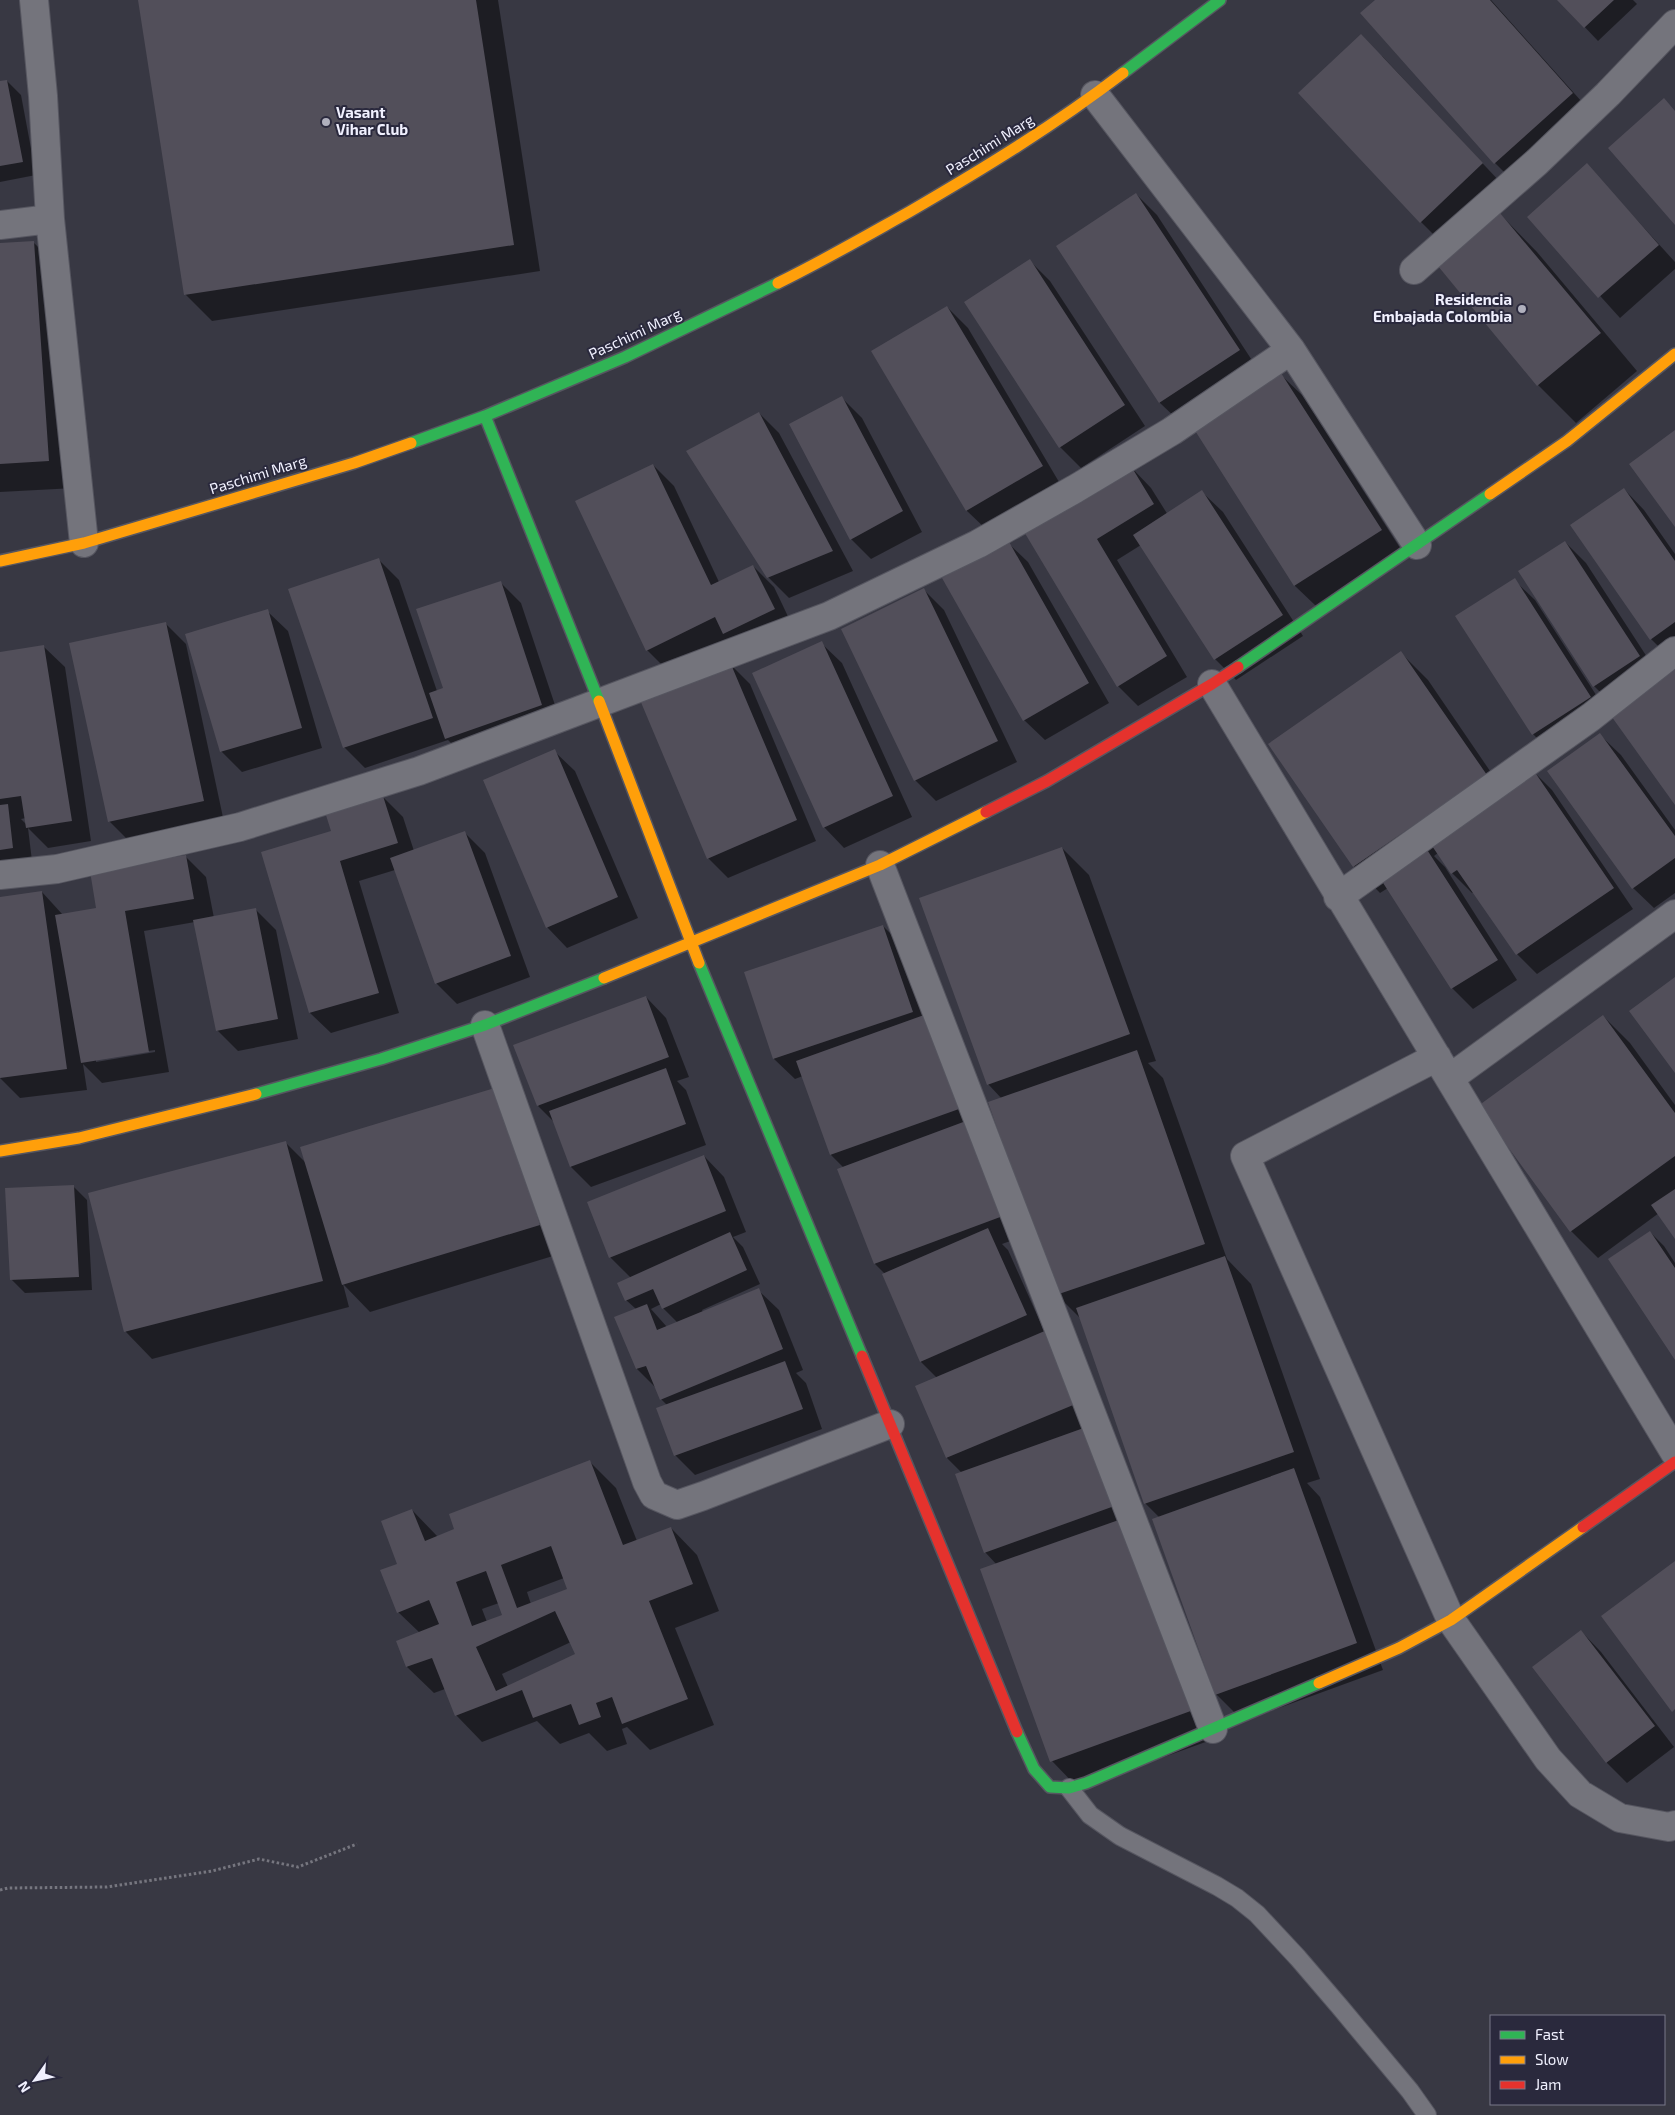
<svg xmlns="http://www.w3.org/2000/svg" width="1675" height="2115" font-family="'Exo 2',sans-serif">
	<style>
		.shadow { fill: #0007; fill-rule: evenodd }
		.building { fill: #524f5a; fill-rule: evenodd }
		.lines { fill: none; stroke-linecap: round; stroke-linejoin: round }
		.lane-casing { stroke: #565660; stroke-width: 20 }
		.street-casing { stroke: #565660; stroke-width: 30 }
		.fast-casing { stroke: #565660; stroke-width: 14 }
		.slow-casing { stroke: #565660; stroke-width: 14 }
		.jam-casing { stroke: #565660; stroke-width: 14 }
		.path { stroke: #76767f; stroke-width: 3; stroke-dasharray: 2.5 2.5; stroke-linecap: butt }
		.lane { stroke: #74747c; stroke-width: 18 }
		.street { stroke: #74747c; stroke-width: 28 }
		.fast { stroke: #30b455; stroke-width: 11 }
		.slow { stroke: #ff9f0a; stroke-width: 11 }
		.jam { stroke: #e5322d; stroke-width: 11 }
		.poi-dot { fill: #b0b0bd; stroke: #2a293d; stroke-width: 2 }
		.labels { text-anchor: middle; stroke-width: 4; stroke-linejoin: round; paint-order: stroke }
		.poi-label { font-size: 15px; font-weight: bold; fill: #f0f0fe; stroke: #2a293d; text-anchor: start }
		.street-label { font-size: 15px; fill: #f0f0fe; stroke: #2a293d }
	</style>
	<rect width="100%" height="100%" fill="#383843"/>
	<path class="shadow" d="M 139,0 L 498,0 L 540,271 L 212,321 L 185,294 Z
		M 1376,0 L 1491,0 L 1599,121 L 1522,190 L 1495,163 Z
		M 1559,0 L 1633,0 L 1637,4 L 1598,41 Z
		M 1382,56 L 1502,184 L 1441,242 L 1421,222 Z
		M 7,81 L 21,95 L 36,175 L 0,182 L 0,82 Z
		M 1587,165 L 1675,262 L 1675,269 L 1620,318 L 1529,217 Z
		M 1136,194 L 1157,215 L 1259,371 L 1181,423 L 1160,403 L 1058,246 Z
		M 1500,214 L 1537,252 L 1637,371 L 1576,423 L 1538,385 L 1438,266 Z
		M 34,243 L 61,269 L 75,488 L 0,492 L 0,245 Z
		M 1030,261 L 1050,281 L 1145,426 L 1081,468 L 1060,447 L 966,302 Z
		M 947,307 L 968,328 L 1062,487 L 988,531 L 967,511 L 873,352 Z
		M 1281,375 L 1302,395 L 1402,551 L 1316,606 L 1295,586 L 1196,430 Z
		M 842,398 L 862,418 L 922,532 L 871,559 L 851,539 Z
		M 759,413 L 779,433 L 853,571 L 789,598 L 768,577 Z
		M 653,465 L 674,486 L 719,582 L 753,566 L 774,587 L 794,629 L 667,670 L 647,650 Z
		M 1131,467 L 1151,488 L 1168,515 L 1202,492 L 1223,512 L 1303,636 L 1236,680 L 1215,659 L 1141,545 L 1117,560 L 1187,677 L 1138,706 L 1118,686 L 1025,531 Z
		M 1624,489 L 1644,510 L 1675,554 L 1675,657 L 1671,659 L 1651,639 Z
		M 1007,542 L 1028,562 L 1109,703 L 1045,740 L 1024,720 Z
		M 1565,542 L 1586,563 L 1660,677 L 1675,803 L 1612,716 L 1553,755 L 1533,734 L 1514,580 L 1535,600 L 1609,715 L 1614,706 L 1594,686 Z
		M 379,560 L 399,580 L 437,691 L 445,689 L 500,582 L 521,603 L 562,726 L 466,758 L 448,740 L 365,768 L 344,747 Z
		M 924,590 L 944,610 L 1017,762 L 936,801 L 915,780 Z
		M 267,611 L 288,631 L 322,748 L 242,772 L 221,751 Z
		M 165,623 L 186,644 L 224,822 L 130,842 L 109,821 Z
		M 821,643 L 842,663 L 912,817 L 844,848 L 824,827 Z
		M 44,647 L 65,667 L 91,841 L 48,848 L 28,828 L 33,869 L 0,872 L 0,653 ZM 26,818 L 27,825 L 21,819 Z
		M 1401,653 L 1428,680 L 1503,790 L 1532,770 L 1552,790 L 1633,909 L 1537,974 L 1517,954 L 1474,892 L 1472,893 L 1452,873 L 1438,853 L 1434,856 L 1445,867 L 1517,980 L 1473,1009 L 1452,988 L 1388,888 L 1380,893 L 1354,866 Z
		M 730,664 L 750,684 L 816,841 L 728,878 L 708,858 Z
		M 1600,735 L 1621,755 L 1675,830 L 1675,893 L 1654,908 L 1633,888 Z
		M 554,751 L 575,771 L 638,918 L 567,948 L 547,927 Z
		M 383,797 L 403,817 L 414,851 L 465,833 L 485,853 L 530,977 L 457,1004 L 436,983 L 395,870 L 359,881 L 399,1013 L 331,1033 L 310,1013 L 263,853 L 333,832 Z
		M 1062,848 L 1089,875 L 1156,1061 L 1148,1063 L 1163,1078 L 1227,1259 L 1251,1284 L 1320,1479 L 1307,1483 L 1320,1497 L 1383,1670 L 1243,1721 L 1216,1694 L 1160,1518 L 1145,1503 L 1081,1319 L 1057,1295 L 1002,1099 L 988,1084 Z
		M 186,857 L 206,877 L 214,918 L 255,909 L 276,930 L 298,1039 L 238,1051 L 217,1030 L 195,922 L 144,931 L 169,1072 L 102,1083 L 83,1064 L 87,1090 L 20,1098 L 0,1078 L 0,898 L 42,892 L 63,915 L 98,909 ZM 155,1050 L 155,1052 L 96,1062 L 96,1059 Z
		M 883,926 L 903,946 L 1030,1234 L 1002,1244 L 1008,1250 L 1225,1735 L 1078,1788 L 1052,1761 L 997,1565 L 985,1552 L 962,1473 L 947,1458 L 937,1378 L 921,1362 L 883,1275 L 885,1274 L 875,1264 L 844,1168 L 831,1155 L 803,1076 L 795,1079 L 774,1059 L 745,973 Z
		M 646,997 L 666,1018 L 689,1077 L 677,1081 L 686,1090 L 706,1145 L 591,1187 L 571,1167 L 555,1123 L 538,1106 Z
		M 1603,1016 L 1630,1043 L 1675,1105 L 1675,1237 L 1659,1213 L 1598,1258 L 1571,1231 Z
		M 498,1088 L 566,1252 L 370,1312 L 343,1284 L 349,1307 L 152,1359 L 126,1332 L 90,1194 L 286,1143 L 306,1163 Z
		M 704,1156 L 724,1177 L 746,1232 L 733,1237 L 743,1247 L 760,1284 L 702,1310 L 703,1312 L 758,1290 L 779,1310 L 803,1370 L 796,1373 L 806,1383 L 822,1429 L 695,1475 L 675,1455 L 667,1405 L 661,1399 L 657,1389 L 637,1369 L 636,1309 L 626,1300 L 631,1278 L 610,1257 ZM 661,1304 L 663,1308 L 678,1323 L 667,1327 L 651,1309 Z
		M 73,1186 L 87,1200 L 92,1290 L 25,1293 L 11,1279 Z
		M 1650,1232 L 1664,1246 L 1675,1263 L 1675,1358 Z
		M 589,1461 L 616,1488 L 637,1541 L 671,1528 L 697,1555 L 719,1611 L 675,1628 L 714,1725 L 650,1750 L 627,1727 L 622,1729 L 627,1744 L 607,1751 L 589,1733 L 560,1744 L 537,1721 L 482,1742 L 456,1715 L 445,1689 L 434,1693 L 407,1667 L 420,1633 L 398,1612 L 399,1564 L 412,1510 L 438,1537 L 456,1530 ZM 564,1578 L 569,1590 L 531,1604 L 527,1592 ZM 499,1603 L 504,1616 L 487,1622 L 482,1609 ZM 571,1642 L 577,1655 L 508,1687 L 502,1674 Z
		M 1581,1631 L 1601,1652 L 1674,1747 L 1627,1783 L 1607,1763 L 1534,1668 Z"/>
	<path class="building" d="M 138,0 L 476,0 L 514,245 L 184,295 Z
		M 1375,0 L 1490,0 L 1573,93 L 1494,164 L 1360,13 Z
		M 1557,0 L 1614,0 L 1584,28 Z
		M 1361,34 L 1483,163 L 1420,223 L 1298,93 Z
		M 7,80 L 23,162 L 0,166 L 0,81 Z
		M 1664,98 L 1675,111 L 1675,225 L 1608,148 Z
		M 1587,163 L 1659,245 L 1598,298 L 1527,217 Z
		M 1136,193 L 1240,350 L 1159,403 L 1056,246 Z
		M 1500,213 L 1601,333 L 1537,386 L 1437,265 Z
		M 34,241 L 49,461 L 0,464 L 0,243 Z
		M 1030,259 L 1125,405 L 1059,448 L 964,302 Z
		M 947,306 L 1043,466 L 966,511 L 871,351 Z
		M 1281,373 L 1382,530 L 1294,586 L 1194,429 Z
		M 842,396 L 903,511 L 850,540 L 789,424 Z
		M 759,412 L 833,551 L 767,578 L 686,451 Z
		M 1675,430 L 1675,527 L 1629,464 Z
		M 653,464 L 711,585 L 753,565 L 775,609 L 723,634 L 715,617 L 646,651 L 575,501 Z
		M 1131,466 L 1154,504 L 1097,539 L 1167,656 L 1117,687 L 1023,530 Z
		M 1624,488 L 1675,561 L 1675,622 L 1650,640 L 1570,525 Z
		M 1202,490 L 1283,615 L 1214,660 L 1133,535 Z
		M 1008,540 L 1089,683 L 1023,721 L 942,578 Z
		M 1565,541 L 1640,656 L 1593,687 L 1518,571 Z
		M 379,558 L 433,718 L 343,748 L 288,589 Z
		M 1515,578 L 1591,697 L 1532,735 L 1455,616 Z
		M 501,581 L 542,705 L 445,739 L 429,693 L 443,688 L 416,609 Z
		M 924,588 L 998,741 L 914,781 L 841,629 Z
		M 268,609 L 302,728 L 220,752 L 185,634 Z
		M 166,622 L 204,801 L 108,822 L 69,643 Z
		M 822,641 L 893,796 L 823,828 L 752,673 Z
		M 44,645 L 72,821 L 26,828 L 21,796 L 0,799 L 0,652 Z
		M 1401,651 L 1487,775 L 1353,867 L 1268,744 Z
		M 730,662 L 797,820 L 707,859 L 640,700 Z
		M 1675,665 L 1675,805 L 1609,713 Z
		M 1600,733 L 1675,836 L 1675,858 L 1632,889 L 1547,771 Z
		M 555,749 L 618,897 L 546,928 L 483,780 Z
		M 1532,768 L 1614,888 L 1516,955 L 1457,870 L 1451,874 L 1428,840 Z
		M 383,796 L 398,843 L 340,861 L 379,993 L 309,1013 L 261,852 L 331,831 L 325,812 Z
		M 8,804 L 13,848 L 0,850 L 0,805 Z
		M 465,831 L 511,956 L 435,984 L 390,858 Z
		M 1424,845 L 1498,960 L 1451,989 L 1378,875 Z
		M 1062,847 L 1130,1034 L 987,1085 L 919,898 Z
		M 186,855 L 194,899 L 125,911 L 149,1052 L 81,1063 L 55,915 L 96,908 L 90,871 Z
		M 42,891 L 67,1069 L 0,1078 L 0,897 Z
		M 256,908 L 278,1019 L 216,1031 L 193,920 Z
		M 883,925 L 913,1012 L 773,1059 L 744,972 Z
		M 1675,977 L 1675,1073 L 1629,1011 Z
		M 646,996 L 669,1057 L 537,1106 L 513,1045 Z
		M 924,1015 L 959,1109 L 830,1155 L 796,1061 Z
		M 1603,1015 L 1675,1113 L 1675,1156 L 1570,1232 L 1478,1106 Z
		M 1137,1050 L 1205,1244 L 1056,1295 L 988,1102 Z
		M 666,1068 L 686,1124 L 570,1167 L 549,1111 Z
		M 498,1087 L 540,1225 L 342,1285 L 300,1147 Z
		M 974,1118 L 1011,1213 L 874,1264 L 837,1169 Z
		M 286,1141 L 323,1281 L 124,1332 L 88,1193 Z
		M 704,1155 L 726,1211 L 609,1258 L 587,1202 Z
		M 74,1185 L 79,1277 L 10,1280 L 5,1188 Z
		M 1675,1189 L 1675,1239 L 1651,1205 Z
		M 988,1228 L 1027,1315 L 920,1362 L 882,1274 Z
		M 1650,1231 L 1675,1268 L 1675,1360 L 1608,1259 Z
		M 730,1232 L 747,1270 L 662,1309 L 653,1289 L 625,1301 L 617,1283 Z
		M 1225,1256 L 1294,1452 L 1144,1504 L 1076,1308 Z
		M 759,1288 L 783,1349 L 660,1400 L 646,1366 L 636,1369 L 614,1317 L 647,1304 L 657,1330 Z
		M 1047,1330 L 1078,1403 L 946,1458 L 915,1386 Z
		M 785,1361 L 803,1409 L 674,1456 L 656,1408 Z
		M 1092,1425 L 1120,1504 L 984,1553 L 955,1474 Z
		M 590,1460 L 623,1545 L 671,1527 L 693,1584 L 649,1601 L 688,1699 L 622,1724 L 612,1697 L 596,1703 L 601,1717 L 579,1725 L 571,1704 L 533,1718 L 522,1690 L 455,1716 L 432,1658 L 406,1667 L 396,1641 L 439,1624 L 429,1600 L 397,1613 L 380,1570 L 397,1564 L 381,1521 L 412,1509 L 425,1541 L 454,1529 L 449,1514 ZM 551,1546 L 567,1589 L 517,1608 L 501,1565 ZM 486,1571 L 502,1615 L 472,1626 L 456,1582 ZM 555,1611 L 575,1654 L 496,1691 L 476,1647 Z
		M 1294,1468 L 1357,1643 L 1215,1695 L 1152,1519 Z
		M 1130,1516 L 1199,1708 L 1050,1762 L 980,1569 Z
		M 1675,1561 L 1675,1709 L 1672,1712 L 1601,1616 Z
		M 1581,1630 L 1655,1726 L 1606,1763 L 1532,1667 Z"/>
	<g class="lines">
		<g class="lane-casing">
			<path id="lane" d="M 1069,1788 L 1090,1815 L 1120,1836 L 1217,1886 L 1237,1898 L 1257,1914 L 1298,1958 L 1340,2007 L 1410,2091 L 1427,2115"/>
		</g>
		<g class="street-casing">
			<path id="street" d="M 34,0 L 43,96 L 50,219 L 84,543
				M 1095,95 L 1291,350 L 1417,545
				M 0,225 L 50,219
				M 1414,270 L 1537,162 L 1608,94 L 1675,24
				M 1212,684 L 1675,1453
				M 880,865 L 1213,1729
				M 0,875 L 57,869 L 240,827 L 419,771 L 829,616 L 978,544 L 1075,489 L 1172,431 L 1291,350
				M 1338,897 L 1591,717 L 1675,651
				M 485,1025 L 647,1482 L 654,1495 L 677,1505 L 703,1496 L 890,1424
				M 1437,1057 L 1245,1156 L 1451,1620 L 1548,1759 L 1580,1794 L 1620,1818 L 1669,1827 L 1675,1825
				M 1450,1078 L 1675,914"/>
		</g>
		<g class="fast-casing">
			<path id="fast" d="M 1123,73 L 1220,0
				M 485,416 L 599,701
				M 411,443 L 485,416 L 625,357 L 778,283
				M 1238,667 L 1490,494
				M 699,963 L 862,1356
				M 256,1094 L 381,1059 L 485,1025 L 604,978
				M 1017,1732 L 1034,1769 L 1050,1787 L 1069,1788 L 1086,1783 L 1319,1683"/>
		</g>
		<g class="slow-casing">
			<path id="slow" d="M 778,283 C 823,261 866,236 909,212 C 983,169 1055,125 1123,73
				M 1490,494 L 1567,441 L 1675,354
				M 0,561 L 84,543 L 354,463 L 411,443
				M 599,701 L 699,963
				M 604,978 L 880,865 L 986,812
				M 0,1151 L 79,1138 L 256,1094
				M 1319,1683 L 1399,1648 L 1451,1620 L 1583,1527"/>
		</g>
		<g class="jam-casing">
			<path id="jam" d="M 986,812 L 1047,781 L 1212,684 L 1238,667
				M 862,1356 L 1017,1732
				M 1583,1527 L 1675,1462"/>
		</g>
		<path class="path" d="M 0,1890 L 8,1888 L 107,1887 L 212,1871 L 259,1859 L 298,1867 L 357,1844"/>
		<use href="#lane" class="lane"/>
		<use href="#street" class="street"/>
		<use href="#fast" class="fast"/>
		<use href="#slow" class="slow"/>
		<use href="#jam" class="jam"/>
	</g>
	<g class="poi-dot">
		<circle cx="326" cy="122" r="5"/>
		<circle cx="1522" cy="309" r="5"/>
	</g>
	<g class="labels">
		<g class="poi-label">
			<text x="336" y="118">Vasant<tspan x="336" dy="17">Vihar Club</tspan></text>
			<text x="1512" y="305" text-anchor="end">Residencia<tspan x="1512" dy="17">Embajada Colombia</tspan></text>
		</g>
		<g class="street-label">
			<text transform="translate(990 145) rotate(-32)" y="5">Paschimi Marg</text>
			<text transform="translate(635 334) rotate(-25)" y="5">Paschimi Marg</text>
			<text transform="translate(258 475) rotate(-17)" y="5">Paschimi Marg</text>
		</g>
	</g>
	<rect x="1490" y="2015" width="175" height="90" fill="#2a293d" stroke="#79798a"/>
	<rect x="1500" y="2031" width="25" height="8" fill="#30b455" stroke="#79798a"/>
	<text x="1535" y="2040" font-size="15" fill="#f0f0fe">Fast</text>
	<rect x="1500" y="2056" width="25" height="8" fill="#ff9f0a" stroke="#79798a"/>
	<text x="1535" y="2065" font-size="15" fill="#f0f0fe">Slow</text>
	<rect x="1500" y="2081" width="25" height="8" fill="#e5322d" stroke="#79798a"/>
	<text x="1535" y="2090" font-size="15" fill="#f0f0fe">Jam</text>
	<g transform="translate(35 2080) rotate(237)" stroke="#2a293d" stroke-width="4" paint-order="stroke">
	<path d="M0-4L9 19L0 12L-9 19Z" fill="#f0f0fe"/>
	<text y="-8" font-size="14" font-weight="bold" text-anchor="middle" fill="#f0f0fe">N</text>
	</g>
</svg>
